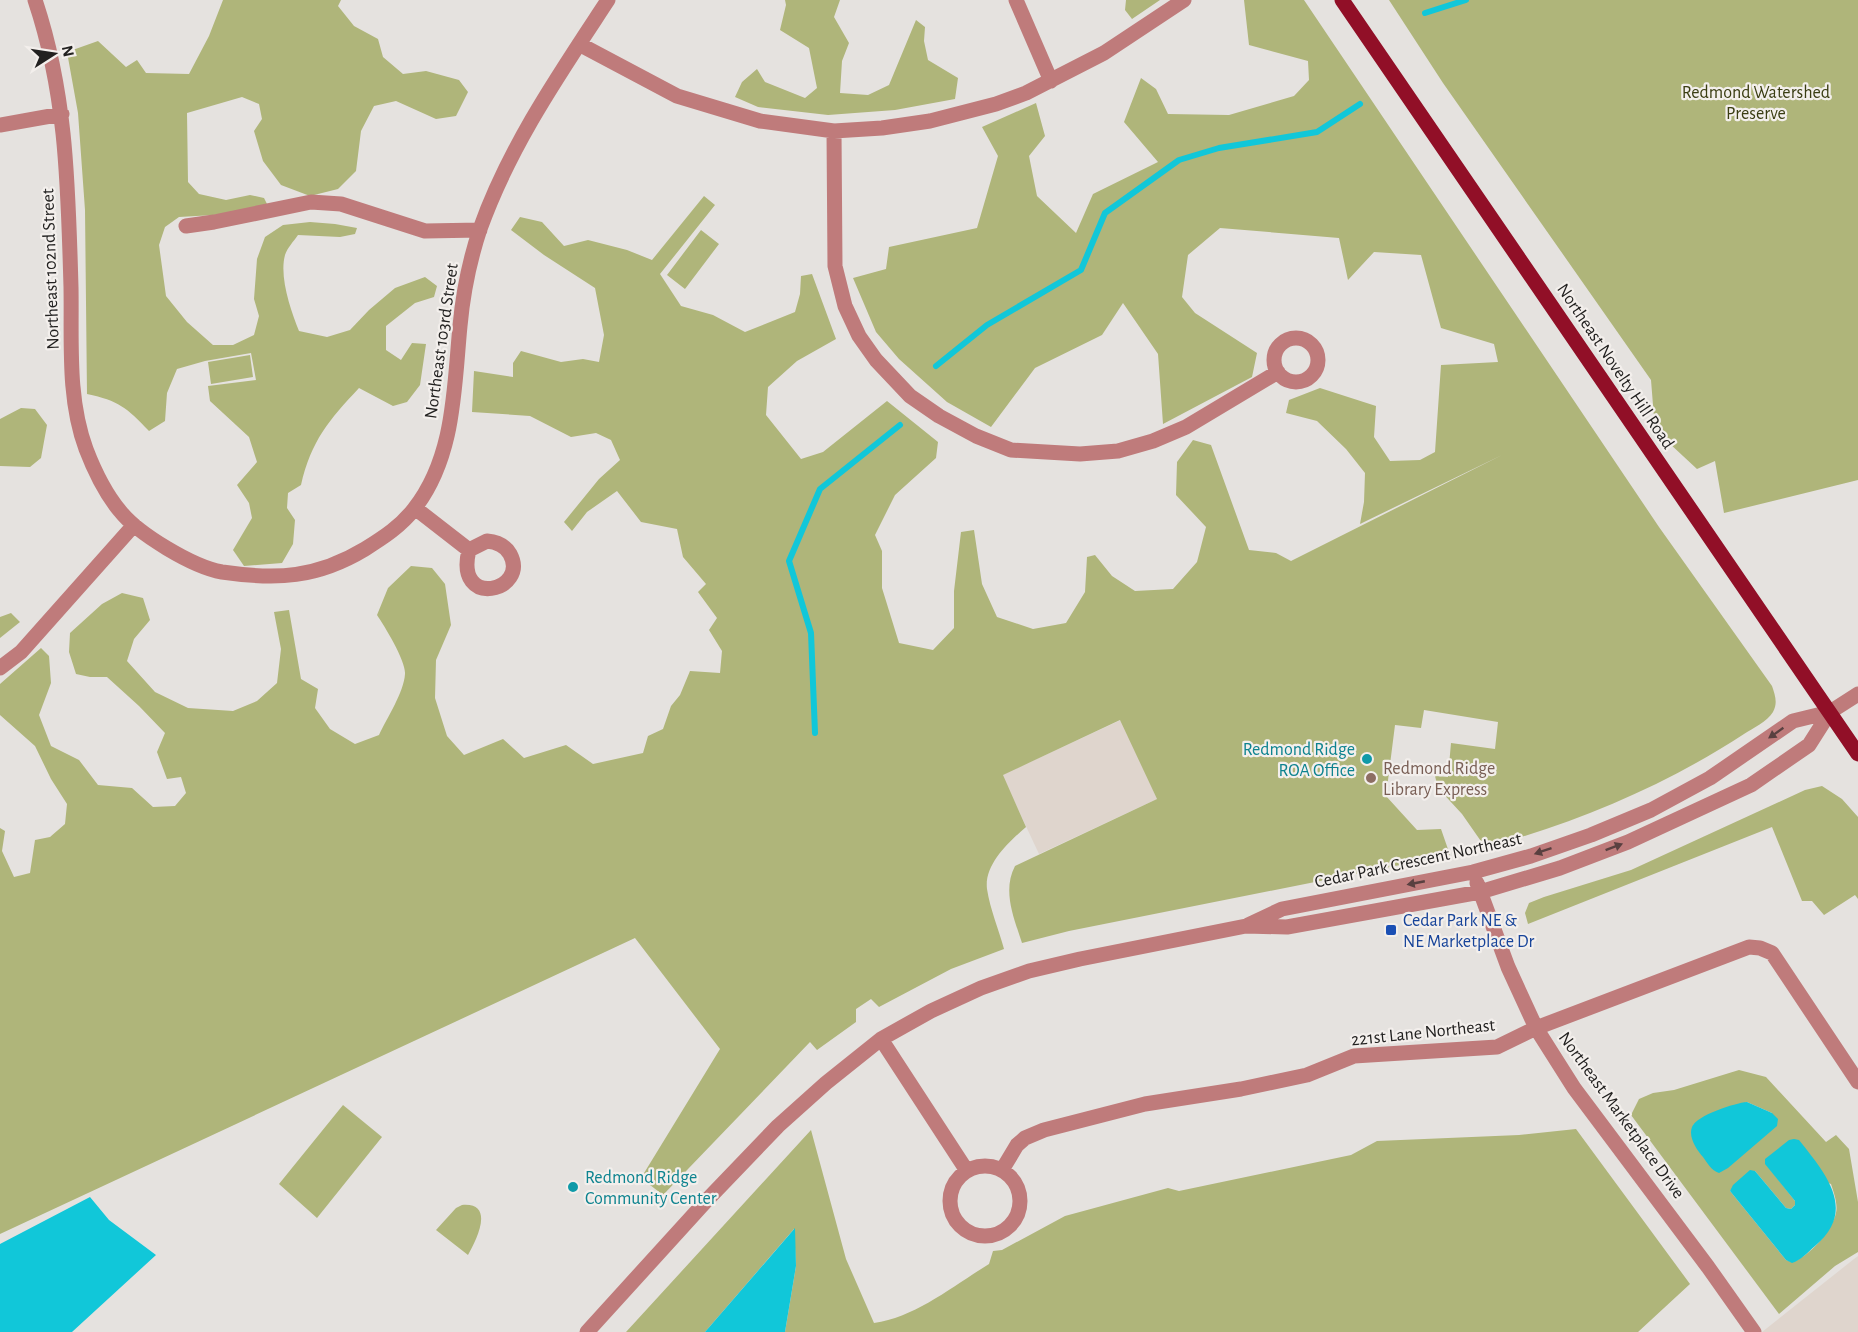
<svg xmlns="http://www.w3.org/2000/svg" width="1858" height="1332" font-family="'Alegreya Sans',sans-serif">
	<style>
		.built { fill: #dfd5cd }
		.green { fill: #afb57a; fill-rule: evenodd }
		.water { fill: #11c7d9 }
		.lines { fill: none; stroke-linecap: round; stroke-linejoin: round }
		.stream { stroke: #11c7d9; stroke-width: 6 }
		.minor { stroke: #bf7b7b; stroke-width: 15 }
		.major { stroke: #910f27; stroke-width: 15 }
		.oneway { fill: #594040 }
		.culture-dot { fill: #0f9aa8; stroke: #f3efec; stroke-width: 2 }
		.education-dot { fill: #8d6e63; stroke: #f3efec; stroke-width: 2 }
		.transit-dot { fill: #1a4fb4; stroke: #f3efec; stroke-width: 2 }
		.labels { text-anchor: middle; stroke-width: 4.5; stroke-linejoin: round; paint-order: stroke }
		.park-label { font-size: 18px; fill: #3a3d12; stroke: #f3efec }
		.street-label { font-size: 18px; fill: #222120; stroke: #f3efec }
		.culture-label { font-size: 18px; fill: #0d838f; stroke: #f3efec; text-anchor: end }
		.education-label { font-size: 18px; fill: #785e54; stroke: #f3efec; text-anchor: start }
		.transit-label { font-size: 18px; fill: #164399; stroke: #f3efec; text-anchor: start }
	</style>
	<rect width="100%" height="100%" fill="#e5e2df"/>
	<path class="built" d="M 1121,720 L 1157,799 L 1039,854 L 1002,775 Z
		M 1858,1256 L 1858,1332 L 1762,1332 L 1854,1259 Z"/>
	<path class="green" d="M 223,0 L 341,0 L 338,6 L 354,26 L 378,39 L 383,57 L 403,74 L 426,71 L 459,80 L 468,92 L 456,116 L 436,119 L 396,101 L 374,106 L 361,131 L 356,171 L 338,189 L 310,196 L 281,185 L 263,161 L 254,131 L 262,119 L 259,104 L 242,97 L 187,113 L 188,182 L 199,194 L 226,200 L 250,195 L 264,198 L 268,206 L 214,215 L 179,217 L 165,227 L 159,245 L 166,296 L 187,322 L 213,345 L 233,345 L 254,335 L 259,316 L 254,299 L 257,259 L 265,237 L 283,225 L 310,222 L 335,224 L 357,228 L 355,234 L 340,237 L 298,235 C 294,241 287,248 285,255 C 279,277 291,311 299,331 L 327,337 L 350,330 L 369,310 L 395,288 L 425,277 L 437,286 L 434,297 L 415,303 L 386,326 L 386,350 L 401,360 L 412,343 L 426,344 L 420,385 L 407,402 L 393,406 L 359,388 C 329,420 311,441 301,485 L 288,493 L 287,508 L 295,520 L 293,544 L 282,563 L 244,566 L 233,550 L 252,518 L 249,503 L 237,485 L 257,462 L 249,437 L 210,401 L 208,386 L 256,380 L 251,353 L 205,361 L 177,369 L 167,393 L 165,421 L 149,431 C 126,407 119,401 87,394 L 85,210 L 78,113 L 67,52 L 98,41 L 126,67 L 137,60 L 146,73 L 189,74 L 209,36 Z
		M 785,0 L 840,0 L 834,17 L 849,43 L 842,61 L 840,93 L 868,95 L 889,85 L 916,20 L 925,27 L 924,41 L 928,60 L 958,78 L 955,99 L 895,110 L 828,115 L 758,107 L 735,97 L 742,82 L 757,69 L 765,82 L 805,98 L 817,88 L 809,48 L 780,30 L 786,5 Z
		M 1126,0 L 1160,0 L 1132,19 L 1125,10 Z
		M 1244,0 L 1304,0 L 1659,527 L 1772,686 C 1775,695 1778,703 1773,712 C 1767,722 1753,728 1744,734 C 1668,784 1573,825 1485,847 L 1462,814 L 1438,788 L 1435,776 L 1448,777 L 1451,743 L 1495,749 L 1498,722 L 1424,710 L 1421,728 L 1395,725 L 1386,796 L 1417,830 L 1441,829 L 1450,855 L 1069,931 L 1022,943 C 1014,918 1002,891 1015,866 L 1157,799 L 1120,720 L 1003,775 L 1026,827 C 1010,841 984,864 987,889 C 990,909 999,930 1004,949 L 951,969 L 879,1007 L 871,999 L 856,1009 L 856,1022 L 817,1050 L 810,1042 L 663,1195 L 641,1178 L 720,1049 L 635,938 L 0,1234 L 0,828 L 5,831 L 2,851 L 14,877 L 30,873 L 35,840 L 50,837 L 65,824 L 67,804 L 51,779 L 35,746 L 0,715 L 0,684 L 41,648 L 49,656 L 51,683 L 39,715 L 51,746 L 79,760 L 98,785 L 132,788 L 153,807 L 175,806 L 186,793 L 181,777 L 167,779 L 157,752 L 165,733 L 139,706 L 107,677 L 90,677 L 76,674 L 69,652 L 70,633 L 102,604 L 122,593 L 143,598 L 150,620 L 134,639 L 127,661 L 155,692 L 188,708 L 233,711 L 257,701 L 277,683 L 281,649 L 274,612 L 289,610 L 301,679 L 318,689 L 315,708 L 330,729 L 355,744 L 379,735 C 387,718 404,692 405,674 C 406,661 385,627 377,615 L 388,588 L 411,566 L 432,568 L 445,584 L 451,625 L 436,660 L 435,698 L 447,736 L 464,755 L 503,739 L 524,758 L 566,745 L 593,764 L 643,753 L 648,736 L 663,729 L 671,706 L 680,695 L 690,671 L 720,673 L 722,651 L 709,630 L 717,618 L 698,592 L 706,584 L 683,557 L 677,529 L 641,522 L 617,491 L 587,512 L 572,531 L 564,522 L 599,479 L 620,460 L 611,440 L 596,433 L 571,437 L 530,416 L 472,412 L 474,371 L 513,377 L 513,363 L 521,351 L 561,362 L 583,359 L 599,362 L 604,335 L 595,288 L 544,255 L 511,230 L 520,217 L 542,222 L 564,246 L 588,240 L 627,250 L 652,260 L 704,196 L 715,205 L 660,274 L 681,306 L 713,315 L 745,332 L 795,312 L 800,294 L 801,276 L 812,274 L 836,339 L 797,361 L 768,387 L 766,415 L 801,459 L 823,452 L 887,401 L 938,442 L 936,458 L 895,495 L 875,535 L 882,551 L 882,588 L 899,643 L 933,650 L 954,628 L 954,591 L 961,532 L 974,530 L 982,584 L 997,617 L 1033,629 L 1066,623 L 1085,592 L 1087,557 L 1095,555 L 1112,576 L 1135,591 L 1173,589 L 1197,562 L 1206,527 L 1176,495 L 1177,462 L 1193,440 L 1211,445 L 1249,550 L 1276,553 L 1291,561 L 1502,455 L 1360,524 L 1364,502 L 1365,473 L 1346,449 L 1317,421 L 1286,413 L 1289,400 L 1320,388 L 1376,406 L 1374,437 L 1390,461 L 1420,460 L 1435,452 L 1441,365 L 1498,362 L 1494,344 L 1441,328 L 1421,255 L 1374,252 L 1348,280 L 1339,238 L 1220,228 L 1188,255 L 1182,297 L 1195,313 L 1257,353 L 1252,377 L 1163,424 L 1158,354 L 1123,303 L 1102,335 L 1035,368 L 991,427 L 947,402 L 899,359 L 876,332 L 853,278 L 886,269 L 889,247 L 977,228 L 998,156 L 982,127 L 1036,103 L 1045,136 L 1029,156 L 1037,196 L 1076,233 L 1093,194 L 1158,162 L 1124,122 L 1141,78 L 1156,89 L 1168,114 L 1229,115 L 1294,96 L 1309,80 L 1308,61 L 1249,45 Z
		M 1389,0 L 1858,0 L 1858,480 L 1724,513 L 1715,461 L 1697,469 L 1655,430 L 1651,380 L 1443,83 Z
		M 701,230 L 719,244 L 685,289 L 667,275 Z
		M 250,355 L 253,377 L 211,384 L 208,362 Z
		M 21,408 L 35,409 L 47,425 L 41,458 L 30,467 L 0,466 L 0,419 Z
		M 11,613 L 20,622 L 0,638 L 0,617 Z
		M 1822,786 L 1842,799 L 1858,817 L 1858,899 L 1855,895 L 1824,915 L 1812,901 L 1802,901 L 1772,827 L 1528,924 L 1525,913 L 1529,903 L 1544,897 L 1631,870 L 1805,790 Z
		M 1739,1070 L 1766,1077 L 1826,1142 L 1836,1135 L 1849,1149 L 1858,1202 L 1858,1252 L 1835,1266 L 1779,1314 L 1631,1115 L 1639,1099 L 1653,1093 L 1674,1090 ZM 1747,1102 L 1772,1113 L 1693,1138 L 1693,1125 ZM 1766,1164 L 1831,1184 C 1834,1193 1838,1204 1836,1213 C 1832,1231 1809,1257 1792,1262 L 1786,1260 L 1730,1191 L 1755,1171 L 1786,1208 L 1791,1209 L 1795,1205 L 1795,1201 Z
		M 343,1105 L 382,1137 L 317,1218 L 279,1184 Z
		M 1576,1129 L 1690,1284 L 1638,1332 L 785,1332 L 796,1266 L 794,1229 L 705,1332 L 626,1332 L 811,1130 L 846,1259 L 874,1323 C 916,1317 953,1286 989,1264 L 993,1251 L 1002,1250 L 1065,1216 L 1168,1188 L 1179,1191 L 1351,1155 L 1377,1141 L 1519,1135 Z
		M 462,1205 C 496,1202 476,1241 468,1255 L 436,1230 L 456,1208 Z"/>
	<path class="water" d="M 1747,1102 L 1772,1113 L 1778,1119 L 1777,1126 L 1728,1168 L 1719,1173 C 1711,1170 1708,1164 1703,1157 C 1697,1150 1688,1137 1692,1127 C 1697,1115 1735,1103 1747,1102 Z
		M 1794,1139 L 1799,1140 C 1825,1173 1858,1210 1815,1246 C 1807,1253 1801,1260 1792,1263 L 1786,1260 L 1730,1191 L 1733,1185 L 1750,1170 L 1755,1171 L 1786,1208 L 1791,1209 L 1795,1205 L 1795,1201 L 1765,1164 L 1765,1159 L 1789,1140 Z
		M 90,1197 L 109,1220 L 156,1255 L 72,1332 L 0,1332 L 0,1244 Z
		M 795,1228 L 796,1266 L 785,1332 L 705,1332 Z"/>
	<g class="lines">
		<path class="stream" d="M 1425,13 L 1466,0
			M 936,366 L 987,325 L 1081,270 L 1105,213 L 1179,160 L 1219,148 L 1317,132 L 1360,104
			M 815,733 L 811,633 L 789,561 L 820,489 L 900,425"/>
		<path class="minor" d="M 35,0 C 67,95 68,188 71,287 C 72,340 67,398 86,449 C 94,470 105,493 120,511 C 138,534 193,567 222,572 C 277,580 317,578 365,549 C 384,537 401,526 414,509 C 455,457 454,387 460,326 C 463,293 470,259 480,229 C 510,145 560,73 608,0
			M 1016,0 L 1051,81
			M 579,44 L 677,96 L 760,121 L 834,131 L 882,128 L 930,121 L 996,104 L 1026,93 L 1104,53 L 1184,0
			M 0,125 L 62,114
			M 834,131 L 835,266 L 845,306 L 859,336 L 876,360 L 910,396 L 939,416 L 976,436 L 1011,450 L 1080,454 L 1118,451 L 1153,441 L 1186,427 L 1278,372
			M 186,226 L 214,222 L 311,202 L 341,204 L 425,231 L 480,230
			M1274 360a22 22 0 1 1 44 0a22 22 0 1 1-44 0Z
			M 415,508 L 469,550
			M 487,541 C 497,542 505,545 510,554 C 530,591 454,610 469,550 Z
			M 0,668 L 21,652 L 134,525
			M 1477,883 L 1508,967 L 1536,1028 L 1574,1088 L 1708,1267 L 1754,1332
			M 1248,925 L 1282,909 L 1473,872 L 1531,856 L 1591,835 L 1651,810 L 1710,778 L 1793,721 L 1830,712 L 1858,694
			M 881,1039 L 967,1171
			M950 1201a35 35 0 1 1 70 0a35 35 0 1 1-70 0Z
			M 1002,1170 L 1017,1145 L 1025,1138 L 1044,1130 L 1145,1104 L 1241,1089 L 1307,1075 L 1354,1056 L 1497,1047 L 1536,1028 L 1749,947 L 1760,948 L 1772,953 L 1858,1082
			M 587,1332 L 707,1200 L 778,1126 L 826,1083 L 881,1039 L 931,1011 L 981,988 L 1029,971 L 1080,959 L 1246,926 L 1287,927 L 1480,892 L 1560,868 L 1628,842 L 1751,785 L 1809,745 L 1830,712"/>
		<path class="major" d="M 1342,0 L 1858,754"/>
	</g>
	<defs><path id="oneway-solid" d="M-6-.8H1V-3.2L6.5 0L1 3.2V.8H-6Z" transform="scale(1.5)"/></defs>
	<g class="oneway">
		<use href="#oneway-solid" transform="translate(1776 733) rotate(145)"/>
		<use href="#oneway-solid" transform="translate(1614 847) rotate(-21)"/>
		<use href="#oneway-solid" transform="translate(1543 851) rotate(161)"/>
		<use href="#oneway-solid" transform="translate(1416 883) rotate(169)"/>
	</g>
	<g class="culture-dot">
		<circle cx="1367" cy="759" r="6"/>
		<circle cx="573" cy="1187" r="6"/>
	</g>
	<circle class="education-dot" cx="1371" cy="778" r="6"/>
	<rect class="transit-dot" x="1385" y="924" width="12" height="12" rx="3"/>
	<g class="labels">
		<g class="park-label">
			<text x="1756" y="98">Redmond Watershed<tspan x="1756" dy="21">Preserve</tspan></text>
		</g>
		<g class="street-label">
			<text transform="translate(50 269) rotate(-92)" y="6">Northeast 102nd Street</text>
			<text transform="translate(441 341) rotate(-82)" y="6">Northeast 103rd Street</text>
			<text transform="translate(1616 366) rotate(56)" y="6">Northeast Novelty Hill Road</text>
			<text transform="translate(1418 860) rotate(-12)" y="6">Cedar Park Crescent Northeast</text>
			<text transform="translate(1423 1032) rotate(-6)" y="6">221st Lane Northeast</text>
			<text transform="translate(1622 1115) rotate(54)" y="6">Northeast Marketplace Drive</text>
		</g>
		<g class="culture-label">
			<text x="1355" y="755">Redmond Ridge<tspan x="1355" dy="21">ROA Office</tspan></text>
			<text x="585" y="1183" text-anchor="start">Redmond Ridge<tspan x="585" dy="21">Community Center</tspan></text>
		</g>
		<g class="education-label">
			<text x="1383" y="774">Redmond Ridge<tspan x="1383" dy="21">Library Express</tspan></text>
		</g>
		<g class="transit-label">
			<text x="1403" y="926">Cedar Park NE &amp;<tspan x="1403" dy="21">NE Marketplace Dr</tspan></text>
		</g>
	</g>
	<g transform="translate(54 54) rotate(78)" stroke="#f3efec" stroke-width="4.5" paint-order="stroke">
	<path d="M0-4.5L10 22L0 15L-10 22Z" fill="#222120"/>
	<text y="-9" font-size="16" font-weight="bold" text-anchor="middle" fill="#222120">N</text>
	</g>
</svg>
